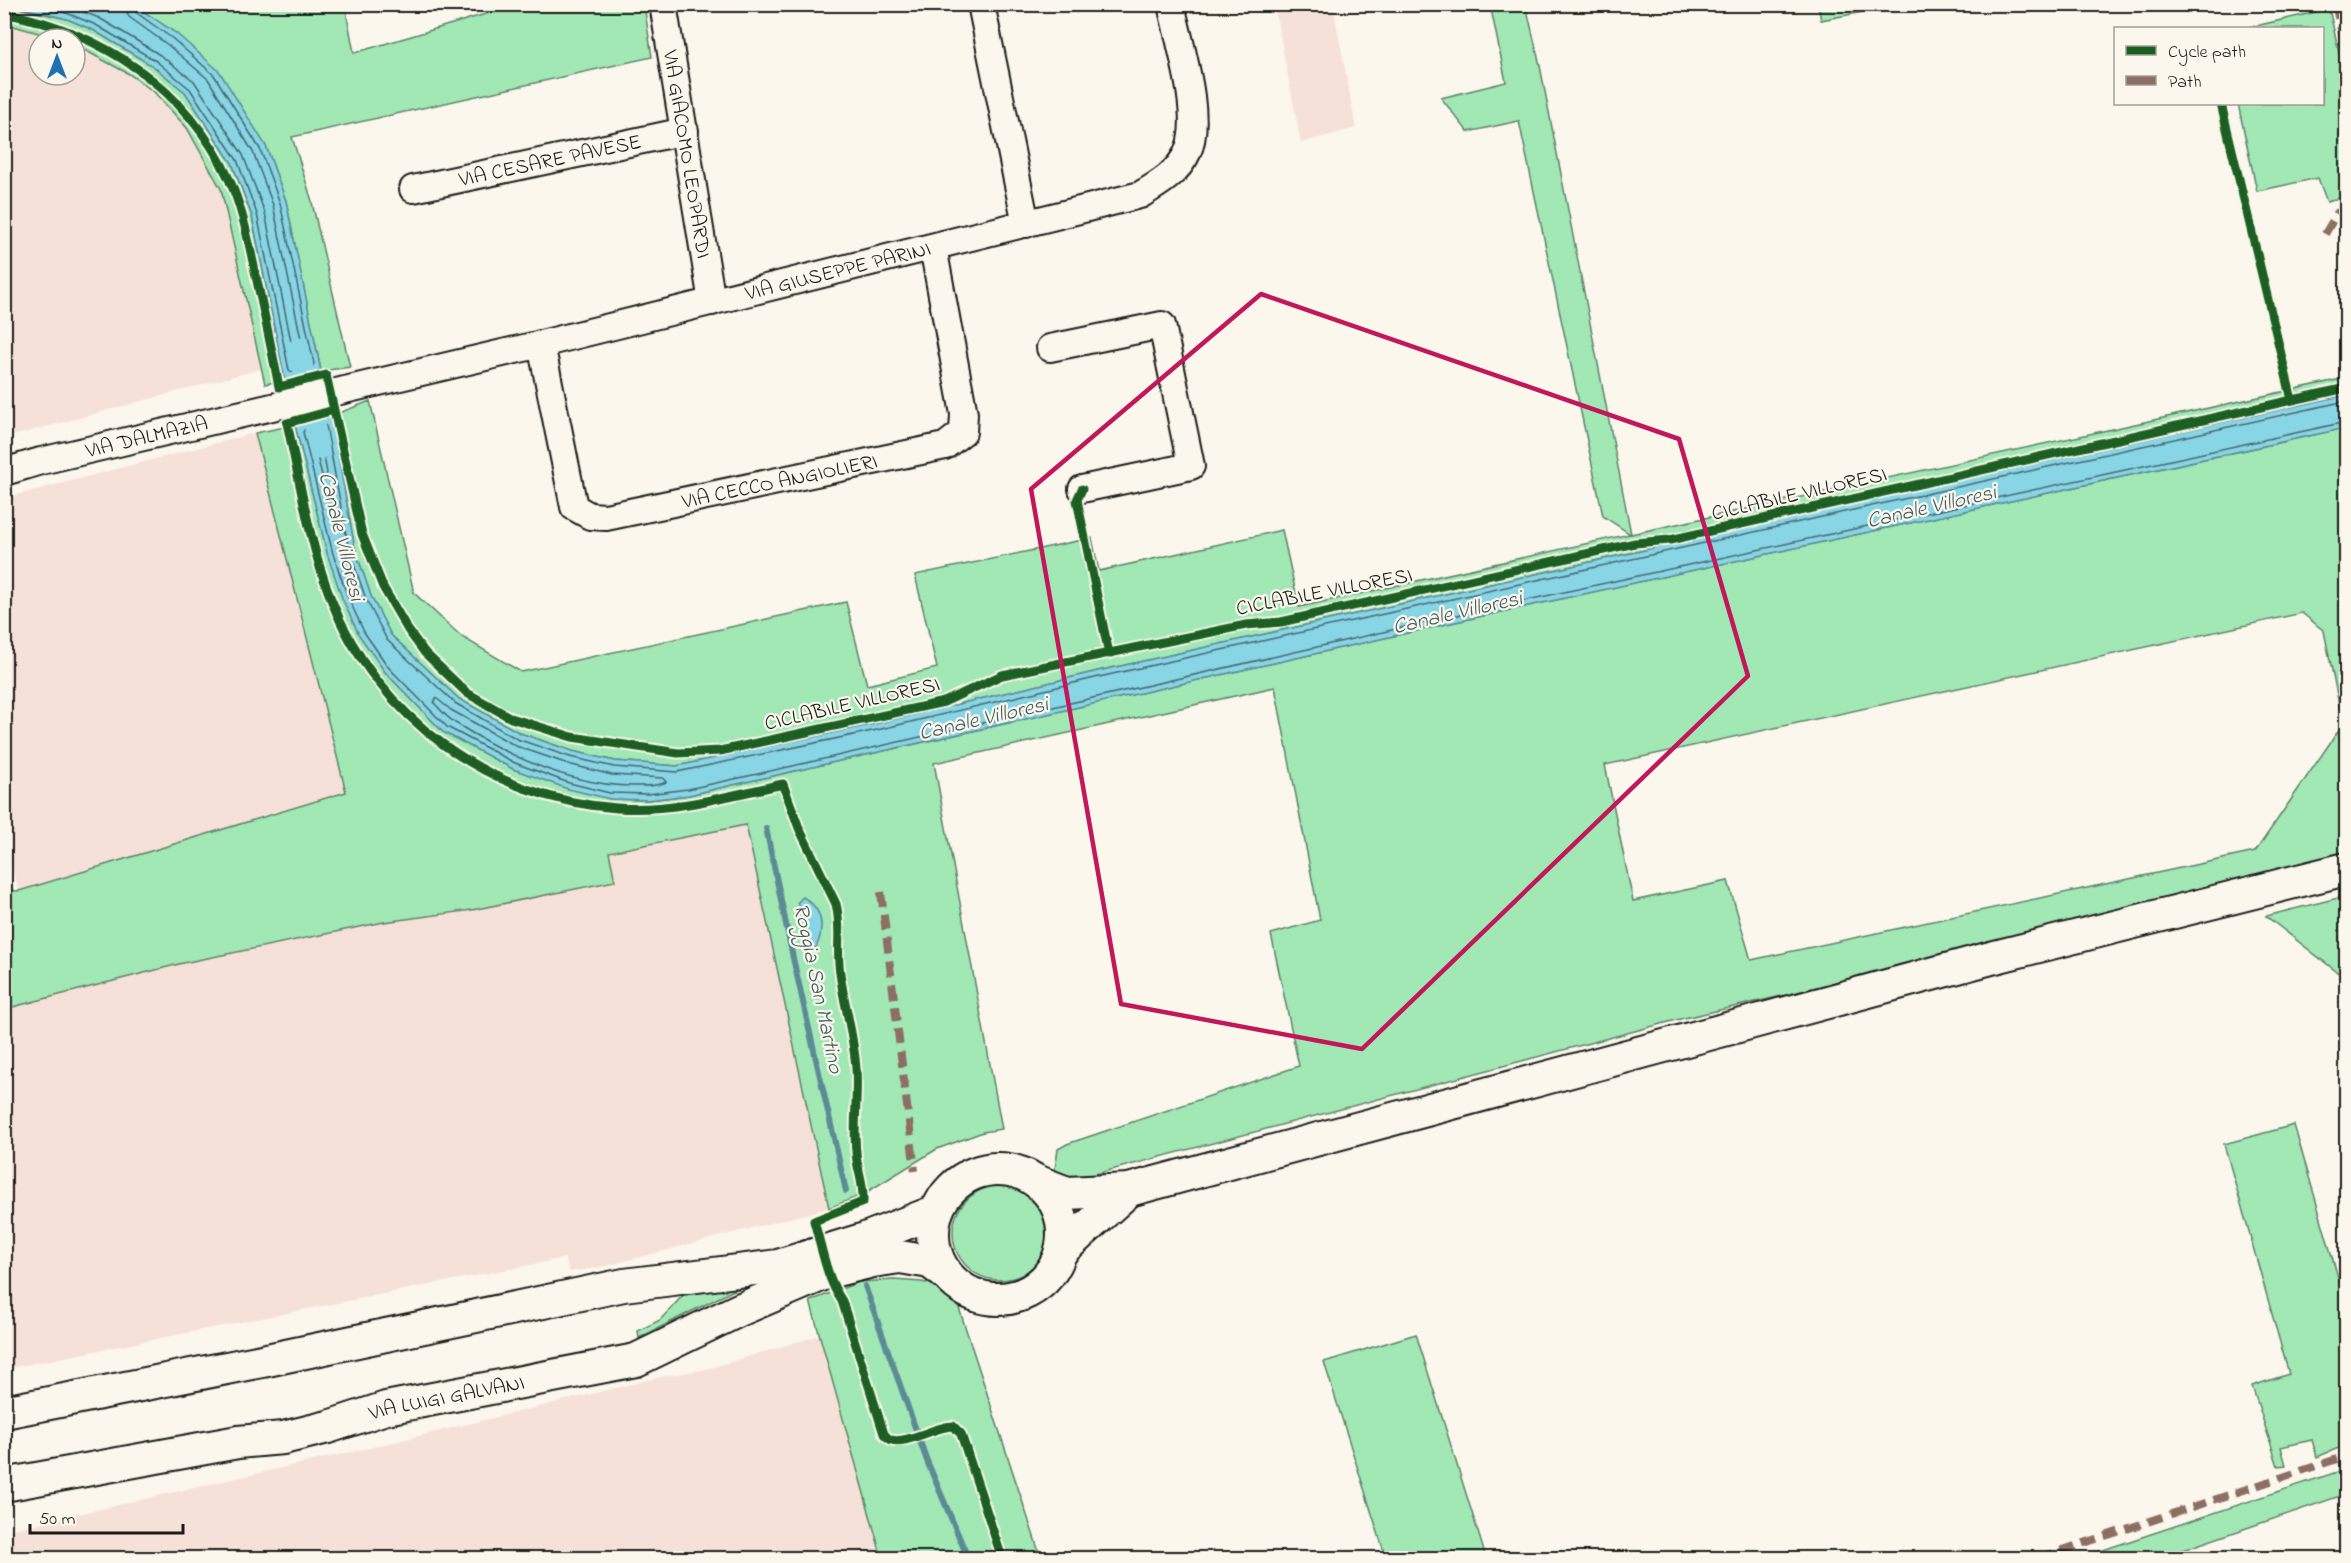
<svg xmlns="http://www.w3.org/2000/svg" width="2351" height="1563" font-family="'Indie Flower',sans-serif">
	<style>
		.built { fill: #f6e1d8 }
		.green { fill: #a1e8b5; stroke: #5e8268; stroke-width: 1.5; fill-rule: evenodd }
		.water { fill: #87d5e5; stroke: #5c8b95; stroke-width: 1.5 }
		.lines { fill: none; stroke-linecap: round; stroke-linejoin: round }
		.shore { stroke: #47666c; stroke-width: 1.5 }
		.stream { stroke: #5c8b95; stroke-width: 6 }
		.canal { stroke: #87d5e5; stroke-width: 21 }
		.minor-casing { stroke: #1c1c1c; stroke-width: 30 }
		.major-casing { stroke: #1c1c1c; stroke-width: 36 }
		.minor { stroke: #fbf7ec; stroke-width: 26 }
		.major { stroke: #fbf7ec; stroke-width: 32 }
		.quiet { stroke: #8d6e63; stroke-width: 8; stroke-dasharray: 15 8; stroke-linecap: butt }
		.cycleway-casing { stroke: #fbf7ec; stroke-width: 13 }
		.cycleway { stroke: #1b5e20; stroke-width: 9 }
		.marked { fill: none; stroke: #c2185b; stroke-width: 4.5; stroke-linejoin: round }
		.labels { text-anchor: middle; stroke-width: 4.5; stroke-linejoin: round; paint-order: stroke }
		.street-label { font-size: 21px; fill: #1c1c1c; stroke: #fbf7ec }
		.water-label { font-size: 22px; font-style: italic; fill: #415d62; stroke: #fbf7ec }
	</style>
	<rect width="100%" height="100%" fill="#fbf7ec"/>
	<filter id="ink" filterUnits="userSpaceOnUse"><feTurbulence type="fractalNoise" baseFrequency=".0167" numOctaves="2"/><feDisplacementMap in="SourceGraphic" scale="12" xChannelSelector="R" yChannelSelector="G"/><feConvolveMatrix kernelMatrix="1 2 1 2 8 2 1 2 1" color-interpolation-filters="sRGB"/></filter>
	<g filter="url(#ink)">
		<path class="built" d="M 1274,5 L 1333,5 L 1356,128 L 1301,143 Z
			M 5,24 L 38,31 L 59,39 L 39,39 L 39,75 L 75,75 L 75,45 L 129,74 L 154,92 L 187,128 L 221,189 L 261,369 L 5,438 Z
			M 255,433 L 346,792 L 19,891 L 9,858 L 5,856 L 5,498 Z
			M 747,825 L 829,1208 L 602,1267 L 569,1272 L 565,1258 L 5,1369 L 5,1009 L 183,963 L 384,922 L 472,910 L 615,881 L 608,852 Z
			M 820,1335 L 882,1558 L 5,1558 L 4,1531 L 382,1445 L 665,1376 L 707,1369 Z"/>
		<path class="green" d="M 1490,4 L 1526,5 L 1540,66 L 1631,534 L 2346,378 L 2346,395 L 1098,671 L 875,724 L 677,766 L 615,761 L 572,751 L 520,733 L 459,699 L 391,635 L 371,596 L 355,549 L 331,416 L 370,401 L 414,593 L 462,637 L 521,672 L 846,602 L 867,685 L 937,668 L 915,575 L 1092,538 L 1099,571 L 1282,530 L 1299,607 L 1630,534 L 1603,516 L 1519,121 L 1468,132 L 1441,98 L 1506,82 Z
			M 5,5 L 67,19 L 93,30 L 153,66 L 185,92 L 232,163 L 252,216 L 285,380 L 265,384 L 221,189 L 187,128 L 154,92 L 129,74 L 75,45 L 75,39 C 51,39 28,29 5,24 Z
			M 134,5 L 345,5 L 354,53 L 516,5 L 644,5 L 652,57 L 292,137 L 311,198 L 350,367 L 321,371 L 286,201 L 266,146 L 177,34 Z
			M 1818,5 L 1883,5 L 1884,8 L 1821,20 Z
			M 2329,9 L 2346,82 L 2346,196 L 2327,202 L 2318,178 L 2257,191 L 2238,104 L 2322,104 L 2322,28 L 2247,28 Z
			M 295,425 L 328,556 L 385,672 L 443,732 L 513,769 L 610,799 L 648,800 L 689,795 L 755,780 L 1460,621 L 2346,428 L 2346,865 L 2247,890 L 1680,1019 L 1066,1182 L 1055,1169 L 1058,1149 L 1067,1144 L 1299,1066 L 1271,934 L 1320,920 L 1275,687 L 934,763 L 1002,1129 L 983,1132 L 937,1149 L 862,1195 L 829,1208 L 746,825 L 609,852 L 615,881 L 472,910 L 384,922 L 183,963 L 5,1009 L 5,890 L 19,891 L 346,792 L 255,433 ZM 2302,613 L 2324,631 L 2343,724 L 2255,852 L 1751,960 L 1728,881 L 1633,901 L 1605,765 Z
			M 2346,896 L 2346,979 L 2266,916 Z
			M 2294,1125 L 2346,1305 L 2346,1445 L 2317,1457 L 2312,1440 L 2281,1447 L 2286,1465 L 2278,1466 L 2252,1386 L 2289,1374 L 2224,1144 Z
			M953 1233a47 47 0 1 1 94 0a47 47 0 1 1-94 0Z
			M 923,1226 L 925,1248 L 879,1247 Z
			M 793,1272 L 732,1291 L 639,1338 L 638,1331 L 660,1320 L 687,1291 Z
			M 894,1280 L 922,1282 L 939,1286 L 957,1302 L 1041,1558 L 882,1558 L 810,1301 L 859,1282 Z
			M 1416,1334 L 1479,1535 L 1486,1558 L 1386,1558 L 1324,1362 Z
			M 2346,1469 L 2346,1494 L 2159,1558 L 2079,1558 Z"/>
		<path class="water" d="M 11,5 L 134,5 L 177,34 L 219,71 L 266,146 L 286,201 L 321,371 L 285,380 L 252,216 L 232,163 L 185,92 L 153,66 L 93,30 L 67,19 Z
			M 2346,395 L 2346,428 L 1460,621 L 755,780 L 689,795 L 648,800 L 610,799 L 568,789 L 513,769 L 443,732 L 385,672 L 359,635 L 342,598 L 328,556 L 295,425 L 331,416 L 355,549 L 371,596 L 391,635 L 459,699 L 520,733 L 572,751 L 615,761 L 677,766 L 875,724 L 1098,671 Z
			M 803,897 C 823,909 825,927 816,948 L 810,948 L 804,943 L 806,920 L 797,903 Z"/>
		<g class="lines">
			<path class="shore" d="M 33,4 L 69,14 L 96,25 L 156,61 L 190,89 L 237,160 L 257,214 L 289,370 L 292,372 L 312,367 L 314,364 L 280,203 L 260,149 L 214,75 L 173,39 L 134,11 L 132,4
				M 63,4 L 99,18 L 121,31 L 160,55 L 194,81 L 243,155 L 265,213 L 295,361 L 298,363 L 303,361 L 305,358 L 273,205 L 253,152 L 208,79 L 168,45 L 129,17 L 124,4
				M 2346,401 L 1099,677 L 877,730 L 677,772 L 614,767 L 570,757 L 517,739 L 455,703 L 387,640 L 366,599 L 349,550 L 326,426 L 323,424 L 305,429 L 303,432 L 333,554 L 347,595 L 364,632 L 389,668 L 447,727 L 515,763 L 569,783 L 610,793 L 648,794 L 688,789 L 753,775 L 1458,615 L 2346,422
				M 317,433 L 320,436 L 327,473 L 325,477 L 322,475 L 312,437 Z
				M 436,698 L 451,710 L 516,746 L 568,764 L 612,775 L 663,778 L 666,782 C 657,787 644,786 634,786 C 572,786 506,755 454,722 C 446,717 440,709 434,703 Z"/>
			<path class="stream" d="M 766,828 L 793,958 L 846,1191
				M 865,1286 L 927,1461 L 968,1558"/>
			<path class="canal" d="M 299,347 L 319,449"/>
			<g class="minor-casing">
				<g id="minor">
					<path id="s1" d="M 663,4 L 712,302"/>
					<path d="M 981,4 L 1026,224"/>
					<path id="s2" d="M 413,189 L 685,131"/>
					<path id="s3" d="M 541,344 L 574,507 L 590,516 L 606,517 L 945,446 L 963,432 L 964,414 L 933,247"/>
					<path d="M 1050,348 L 1162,325 L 1191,466 L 1082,489"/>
					<path id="s4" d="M 4,472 L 41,461 L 541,344 L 1140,195 C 1159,184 1179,172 1188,151 C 1203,115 1179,43 1171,4"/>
				</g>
			</g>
			<g class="major-casing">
				<g id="major">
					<circle cx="998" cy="1234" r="65"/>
					<path d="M 1036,1181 L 1067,1193 L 1129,1190 L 1991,958 L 2346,869"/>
					<path d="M 1061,1251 L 1129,1190"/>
					<path d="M 4,1412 L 267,1360 L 624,1285 L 778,1266 L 865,1239 L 937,1211"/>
					<path id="s5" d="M 4,1485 L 238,1442 L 283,1438 L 328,1427 L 386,1408 L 636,1360 L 739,1310 L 793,1287 L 828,1272 L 873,1261 L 900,1257 L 930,1262 L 946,1274"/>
				</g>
			</g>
			<use href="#minor" class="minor"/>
			<use href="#major" class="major"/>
			<path class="quiet" d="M 2335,4 L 2346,50
				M 2325,234 L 2337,213 L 2346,208
				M 881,892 L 915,1171
				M 2039,1558 L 2346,1456"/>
			<g class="cycleway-casing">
				<path id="cycleway" d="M 4,13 C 102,32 187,88 229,179 C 243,209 249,244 256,276 C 264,313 272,350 279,387 L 326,375 L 362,534 L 383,587 L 408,630 L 425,653 L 467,693 L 511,718 L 572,737 L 678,753 L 720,751 L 944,702 L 1002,675 L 1246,625 L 1281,622 L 1635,543 L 1670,540 L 2346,388
					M 2221,104 L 2292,400
					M 334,410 L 287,423 C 300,481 309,543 331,599 C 376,717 491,800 617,808 C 673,812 728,796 783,784 L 799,828 L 836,904 C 842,927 836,950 840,973 C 844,1005 854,1036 856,1069 C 858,1097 853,1125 856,1152 C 857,1171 864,1181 863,1202 L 814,1221 C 822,1248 826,1277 842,1301 L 884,1434 C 886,1436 888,1439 892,1440 C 905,1445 936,1426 953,1426 L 961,1434 L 1002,1558
					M 1082,489 L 1077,500 L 1109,654"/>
			</g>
			<use href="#cycleway" class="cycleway"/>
		</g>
	</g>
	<path class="marked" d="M 1261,294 L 1679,439 L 1748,676 L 1362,1049 L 1121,1004 L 1031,489 Z"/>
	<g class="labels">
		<g class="street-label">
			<text dy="7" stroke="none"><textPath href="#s1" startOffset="152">VIA GIACOMO LEOPARDI</textPath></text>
			<text dy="7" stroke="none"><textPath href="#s2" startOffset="140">VIA CESARE PAVESE</textPath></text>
			<text dy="7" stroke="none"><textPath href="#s4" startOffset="858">VIA GIUSEPPE PARINI</textPath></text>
			<text dy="7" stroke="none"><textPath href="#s4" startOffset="147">VIA DALMAZIA</textPath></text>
			<text dy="7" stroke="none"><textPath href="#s3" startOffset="378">VIA CECCO ANGIOLIERI</textPath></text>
			<text transform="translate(1799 493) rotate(-13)" y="7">CICLABILE VILLORESI</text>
			<text transform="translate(1324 591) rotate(-11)" y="7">CICLABILE VILLORESI</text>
			<text transform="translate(852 703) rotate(-13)" y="7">CICLABILE VILLORESI</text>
			<text dy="7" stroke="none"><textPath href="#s5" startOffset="452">VIA LUIGI GALVANI</textPath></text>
		</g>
		<g class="water-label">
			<text transform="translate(1931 505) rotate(-13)" y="8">Canale Villoresi</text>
			<text transform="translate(343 536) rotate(76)" y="8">Canale Villoresi</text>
			<text transform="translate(1457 611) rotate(-13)" y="8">Canale Villoresi</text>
			<text transform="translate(983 717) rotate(-13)" y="8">Canale Villoresi</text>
			<text transform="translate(820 988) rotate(78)" y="8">Roggia San Martino</text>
		</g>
	</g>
	<rect width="2351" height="1563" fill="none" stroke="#fbf7ec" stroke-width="24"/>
	<rect x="12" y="12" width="2327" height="1539" fill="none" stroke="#1c1c1c" stroke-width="2" filter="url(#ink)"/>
	<rect x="2114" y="27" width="210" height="78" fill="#fbf7ec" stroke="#a29f99" stroke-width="1.5"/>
	<rect x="2126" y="46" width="30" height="9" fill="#1b5e20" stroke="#a29f99" stroke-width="1.5"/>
	<text x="2168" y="57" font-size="18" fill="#1c1c1c">Cycle path</text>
	<rect x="2126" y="76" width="30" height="9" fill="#8d6e63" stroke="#a29f99" stroke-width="1.5"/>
	<text x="2168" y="87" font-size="18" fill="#1c1c1c">Path</text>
	<g transform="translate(57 57)"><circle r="28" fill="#fbf7ec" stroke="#a29f99" stroke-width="1.5"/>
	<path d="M0-4.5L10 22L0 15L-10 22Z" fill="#1f6fb2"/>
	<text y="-9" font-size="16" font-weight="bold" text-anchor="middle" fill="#1c1c1c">N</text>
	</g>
	<path d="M30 1524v9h153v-9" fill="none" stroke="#1c1c1c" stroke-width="3"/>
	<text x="39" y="1524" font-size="18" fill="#1c1c1c" stroke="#fbf7ec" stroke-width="4.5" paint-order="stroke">50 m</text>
</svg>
